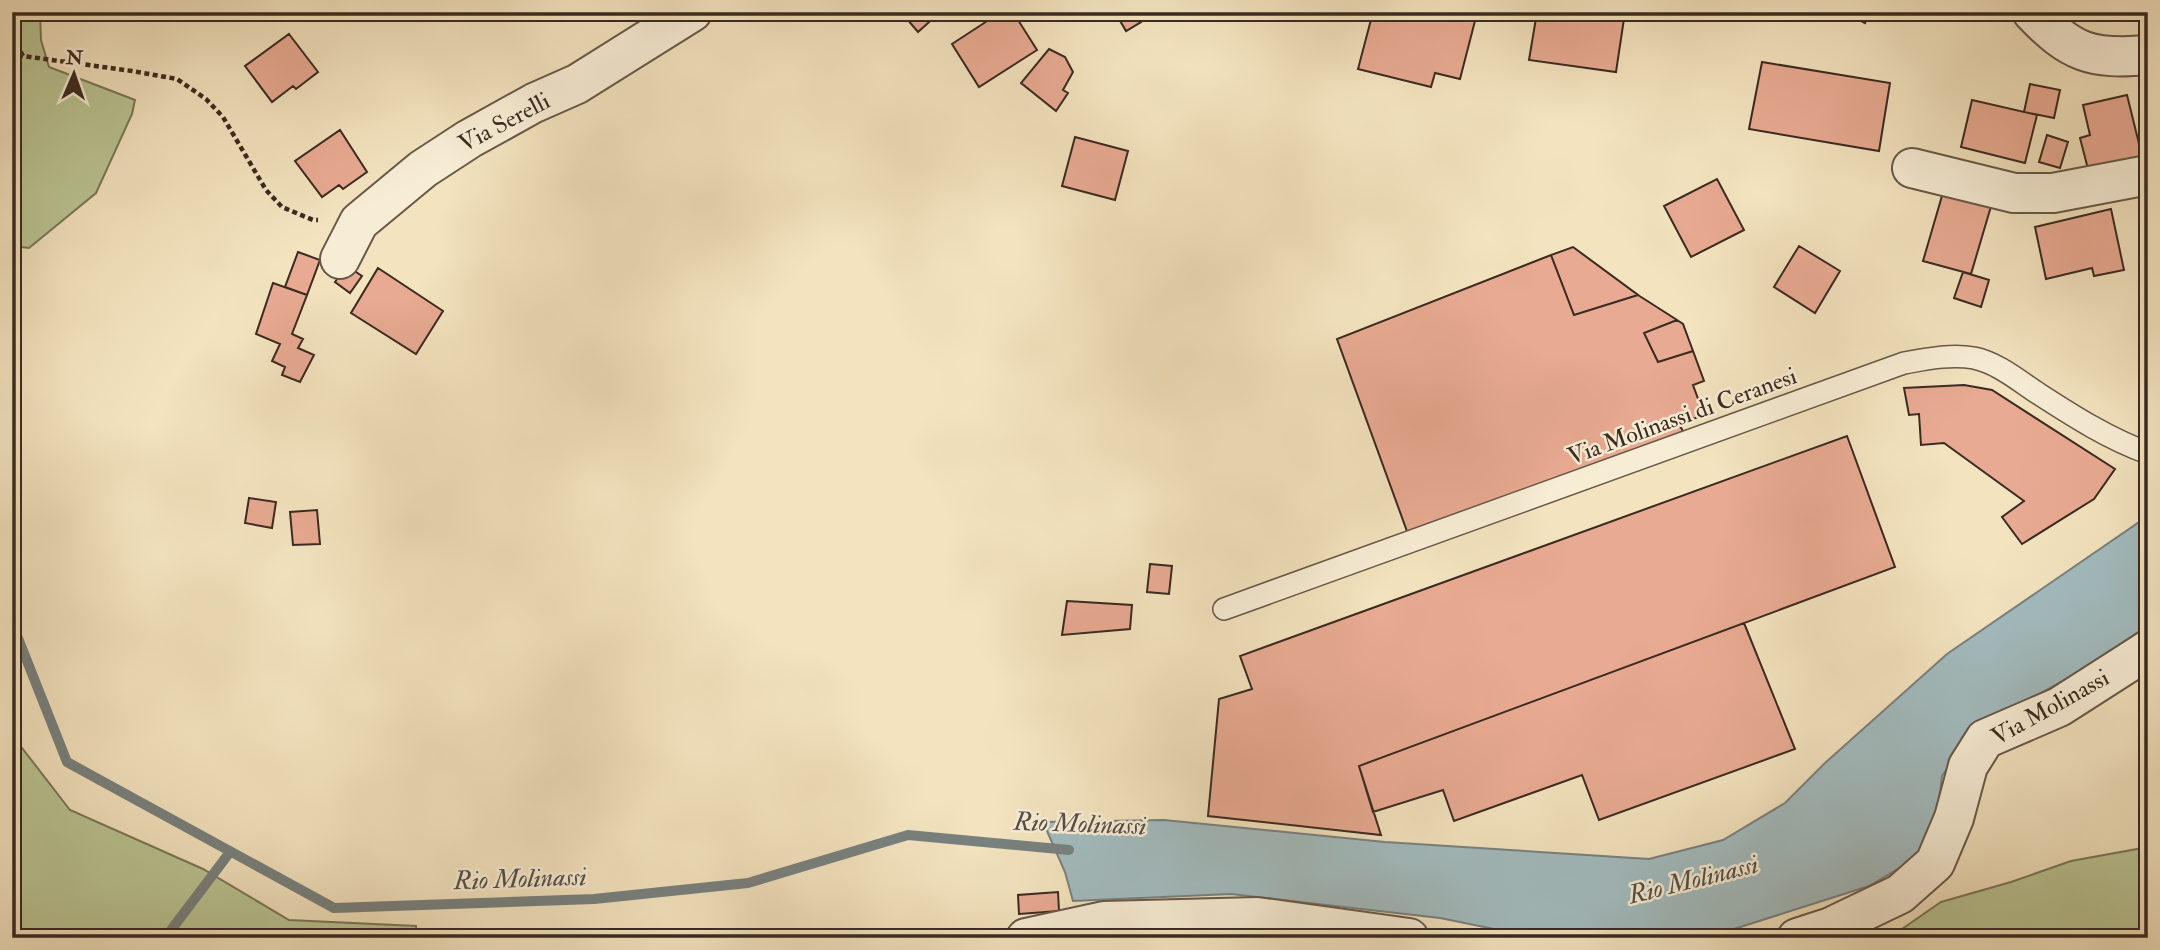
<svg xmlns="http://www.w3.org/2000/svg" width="2160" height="950" font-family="'IM FELL Double Pica',serif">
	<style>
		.green { fill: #bac493; stroke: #7a775a; stroke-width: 2 }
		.water { fill: #a2bbbe; stroke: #78817f; stroke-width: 2 }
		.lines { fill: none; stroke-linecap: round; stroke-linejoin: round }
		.stream { stroke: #78817f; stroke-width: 10 }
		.building { fill: #e8aa92; stroke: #3a2a20; stroke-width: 2 }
		.service-casing { stroke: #685848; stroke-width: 24 }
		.minor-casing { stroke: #685848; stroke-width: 42 }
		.path { stroke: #3a2a20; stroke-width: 4.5; stroke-dasharray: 5 3.5; stroke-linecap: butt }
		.service { stroke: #f7edd5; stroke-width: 21 }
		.minor { stroke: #f7edd5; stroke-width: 38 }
		.labels { text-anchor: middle; stroke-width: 5; stroke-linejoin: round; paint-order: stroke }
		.street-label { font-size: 24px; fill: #3a2a20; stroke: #f7edd5 }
		.water-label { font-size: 26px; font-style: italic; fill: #544e48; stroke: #f7edd5 }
	</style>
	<rect width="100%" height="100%" fill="#f3e3bf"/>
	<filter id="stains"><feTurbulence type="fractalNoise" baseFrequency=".00286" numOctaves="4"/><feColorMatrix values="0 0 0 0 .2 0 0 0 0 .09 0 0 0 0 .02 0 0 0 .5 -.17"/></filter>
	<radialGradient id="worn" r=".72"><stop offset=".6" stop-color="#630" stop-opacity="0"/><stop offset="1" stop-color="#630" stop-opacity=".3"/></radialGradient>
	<path class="green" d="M 12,12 L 40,12 L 41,40 L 49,67 L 135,100 L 132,114 L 96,193 L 29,248 L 12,246 Z
		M 12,735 L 70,810 L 203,869 L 289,920 L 416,926 L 417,938 L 12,938 Z
		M 2148,847 L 2148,938 L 1889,938 L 1941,902 L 2011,882 L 2071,861 Z"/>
	<path class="water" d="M 2148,516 L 2148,625 L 2085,669 L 1975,729 L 1942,776 L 1938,810 L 1918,857 L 1869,886 L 1706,938 L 1538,938 L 1440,918 L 1231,894 L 1073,901 L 1065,872 L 1043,822 L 1164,820 L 1385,842 L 1649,859 L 1723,840 L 1785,803 L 1825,763 L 1947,654 Z"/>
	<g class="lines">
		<path class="stream" d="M 12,623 L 67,762 L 334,908 L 594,899 L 748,883 L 908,835 L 1069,850
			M 165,938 L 230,852"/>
	</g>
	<path class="building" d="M 901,12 L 937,12 L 938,14 L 918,32 Z
		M 1001,12 L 1013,12 L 1037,50 L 979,87 L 952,44 Z
		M 1115,12 L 1148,12 L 1139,18 L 1141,22 L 1126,31 Z
		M 1373,12 L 1458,12 L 1476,17 L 1460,79 L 1435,73 L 1431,87 L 1358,69 Z
		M 1537,12 L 1625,12 L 1616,72 L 1529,60 Z
		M 1845,12 L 1870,12 L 1865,23 Z
		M 289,34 L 318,72 L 296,89 L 293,86 L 272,102 L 245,66 Z
		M 1049,49 L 1065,57 L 1073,72 L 1063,90 L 1068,93 L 1056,111 L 1021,83 Z
		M 1762,62 L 1890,83 L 1879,151 L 1749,129 Z
		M 2030,84 L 2060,90 L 2054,118 L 2024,112 Z
		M 2127,95 L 2142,156 L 2088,169 L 2080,138 L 2090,135 L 2083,105 Z
		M 1972,100 L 2037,115 L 2025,163 L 1961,147 Z
		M 340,130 L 367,172 L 343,189 L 339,185 L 322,197 L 295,161 Z
		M 2047,135 L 2068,142 L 2060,168 L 2039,162 Z
		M 1075,137 L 1128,151 L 1115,200 L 1062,186 Z
		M 1717,179 L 1744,230 L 1691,257 L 1664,206 Z
		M 1944,189 L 1992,203 L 1971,274 L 1923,261 Z
		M 2111,209 L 2124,270 L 2094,276 L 2092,268 L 2046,279 L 2035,227 Z
		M 1799,246 L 1840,271 L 1815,313 L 1774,287 Z
		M 1573,247 L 1638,295 L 1574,315 L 1551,255 Z
		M 298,252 L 320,260 L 307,295 L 285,287 Z
		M 1551,255 L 1574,315 L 1638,295 L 1677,320 L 1644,333 L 1658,362 L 1693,351 L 1704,381 L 1693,385 L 1704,415 L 1679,424 L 1684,433 L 1408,534 L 1337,339 Z
		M 347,266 L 362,276 L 350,293 L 335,282 Z
		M 378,268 L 443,311 L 416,354 L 351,313 Z
		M 1963,272 L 1989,280 L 1981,307 L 1954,298 Z
		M 273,283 L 307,295 L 292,334 L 303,339 L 298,348 L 314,355 L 300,382 L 282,375 L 285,367 L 272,361 L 280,344 L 256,334 Z
		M 1677,320 L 1683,324 L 1693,351 L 1658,362 L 1644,333 Z
		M 1964,385 L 1992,390 L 2115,469 L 2094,499 L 2022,544 L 2002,517 L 2024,501 L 1944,443 L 1921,445 L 1919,414 L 1909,415 L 1904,388 Z
		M 1847,436 L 1895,567 L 1359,766 L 1381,835 L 1208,816 L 1219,699 L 1252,689 L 1240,656 Z
		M 249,498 L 276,502 L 272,528 L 245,523 Z
		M 317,510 L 320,544 L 293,545 L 290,512 Z
		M 1150,564 L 1172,566 L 1169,594 L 1147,592 Z
		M 1067,601 L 1132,605 L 1130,629 L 1062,635 Z
		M 1744,623 L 1795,749 L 1599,820 L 1582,775 L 1454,821 L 1443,790 L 1373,812 L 1359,766 Z
		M 1058,892 L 1059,911 L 1019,914 L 1018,895 Z"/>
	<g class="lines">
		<g class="service-casing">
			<path id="service" d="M 1224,609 L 1904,363 C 1927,359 1950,354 1974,358 C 1998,363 2019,381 2039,394 C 2073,416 2109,439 2148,453"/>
		</g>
		<g class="minor-casing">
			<path id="minor" d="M 2032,12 C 2071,53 2091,60 2148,55
				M 1912,168 L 2014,193 L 2053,193 L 2148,175
				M 340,259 L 359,222 L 423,169 L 469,139 L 534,103 L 577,84 L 692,12
				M 1026,938 L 1104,921 L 1257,917 L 1409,938
				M 1797,938 L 1831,927 L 1900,894 L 1935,863 L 1954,818 L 1968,766 L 1985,739 L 2059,707 L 2148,650"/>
		</g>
		<path class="path" d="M 12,37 L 23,56 L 132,71 L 177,79 L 206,99 L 223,117 L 266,190 L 282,207 L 313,220 L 318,220"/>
		<use href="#service" class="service"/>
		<use href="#minor" class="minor"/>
	</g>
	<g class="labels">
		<g class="street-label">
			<text transform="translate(504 122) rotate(-28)" y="8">Via Serelli</text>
			<text transform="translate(1682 416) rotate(-20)" y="8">Via Molinassi di Ceranesi</text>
			<text transform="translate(2050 707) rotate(-29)" y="8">Via Molinassi</text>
		</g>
		<g class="water-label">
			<text transform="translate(1080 823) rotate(2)" y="9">Rio Molinassi</text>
			<text transform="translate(520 878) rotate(-2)" y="9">Rio Molinassi</text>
			<text transform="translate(1693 879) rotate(-14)" y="9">Rio Molinassi</text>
		</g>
	</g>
	<rect width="2160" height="950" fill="none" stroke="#f3e3bf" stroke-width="42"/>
	<rect x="14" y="14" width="2132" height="922" fill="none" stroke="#3a2a20" stroke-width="3.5"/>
	<rect x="21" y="21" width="2118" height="908" fill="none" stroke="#3a2a20" stroke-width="2"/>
	<g transform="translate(74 74) rotate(2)" stroke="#f7edd5" stroke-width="5" paint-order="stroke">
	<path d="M0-5L12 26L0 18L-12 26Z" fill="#3a2a20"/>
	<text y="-10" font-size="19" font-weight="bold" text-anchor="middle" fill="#3a2a20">N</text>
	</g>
	<rect width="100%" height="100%" filter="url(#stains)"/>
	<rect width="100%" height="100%" fill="url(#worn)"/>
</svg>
